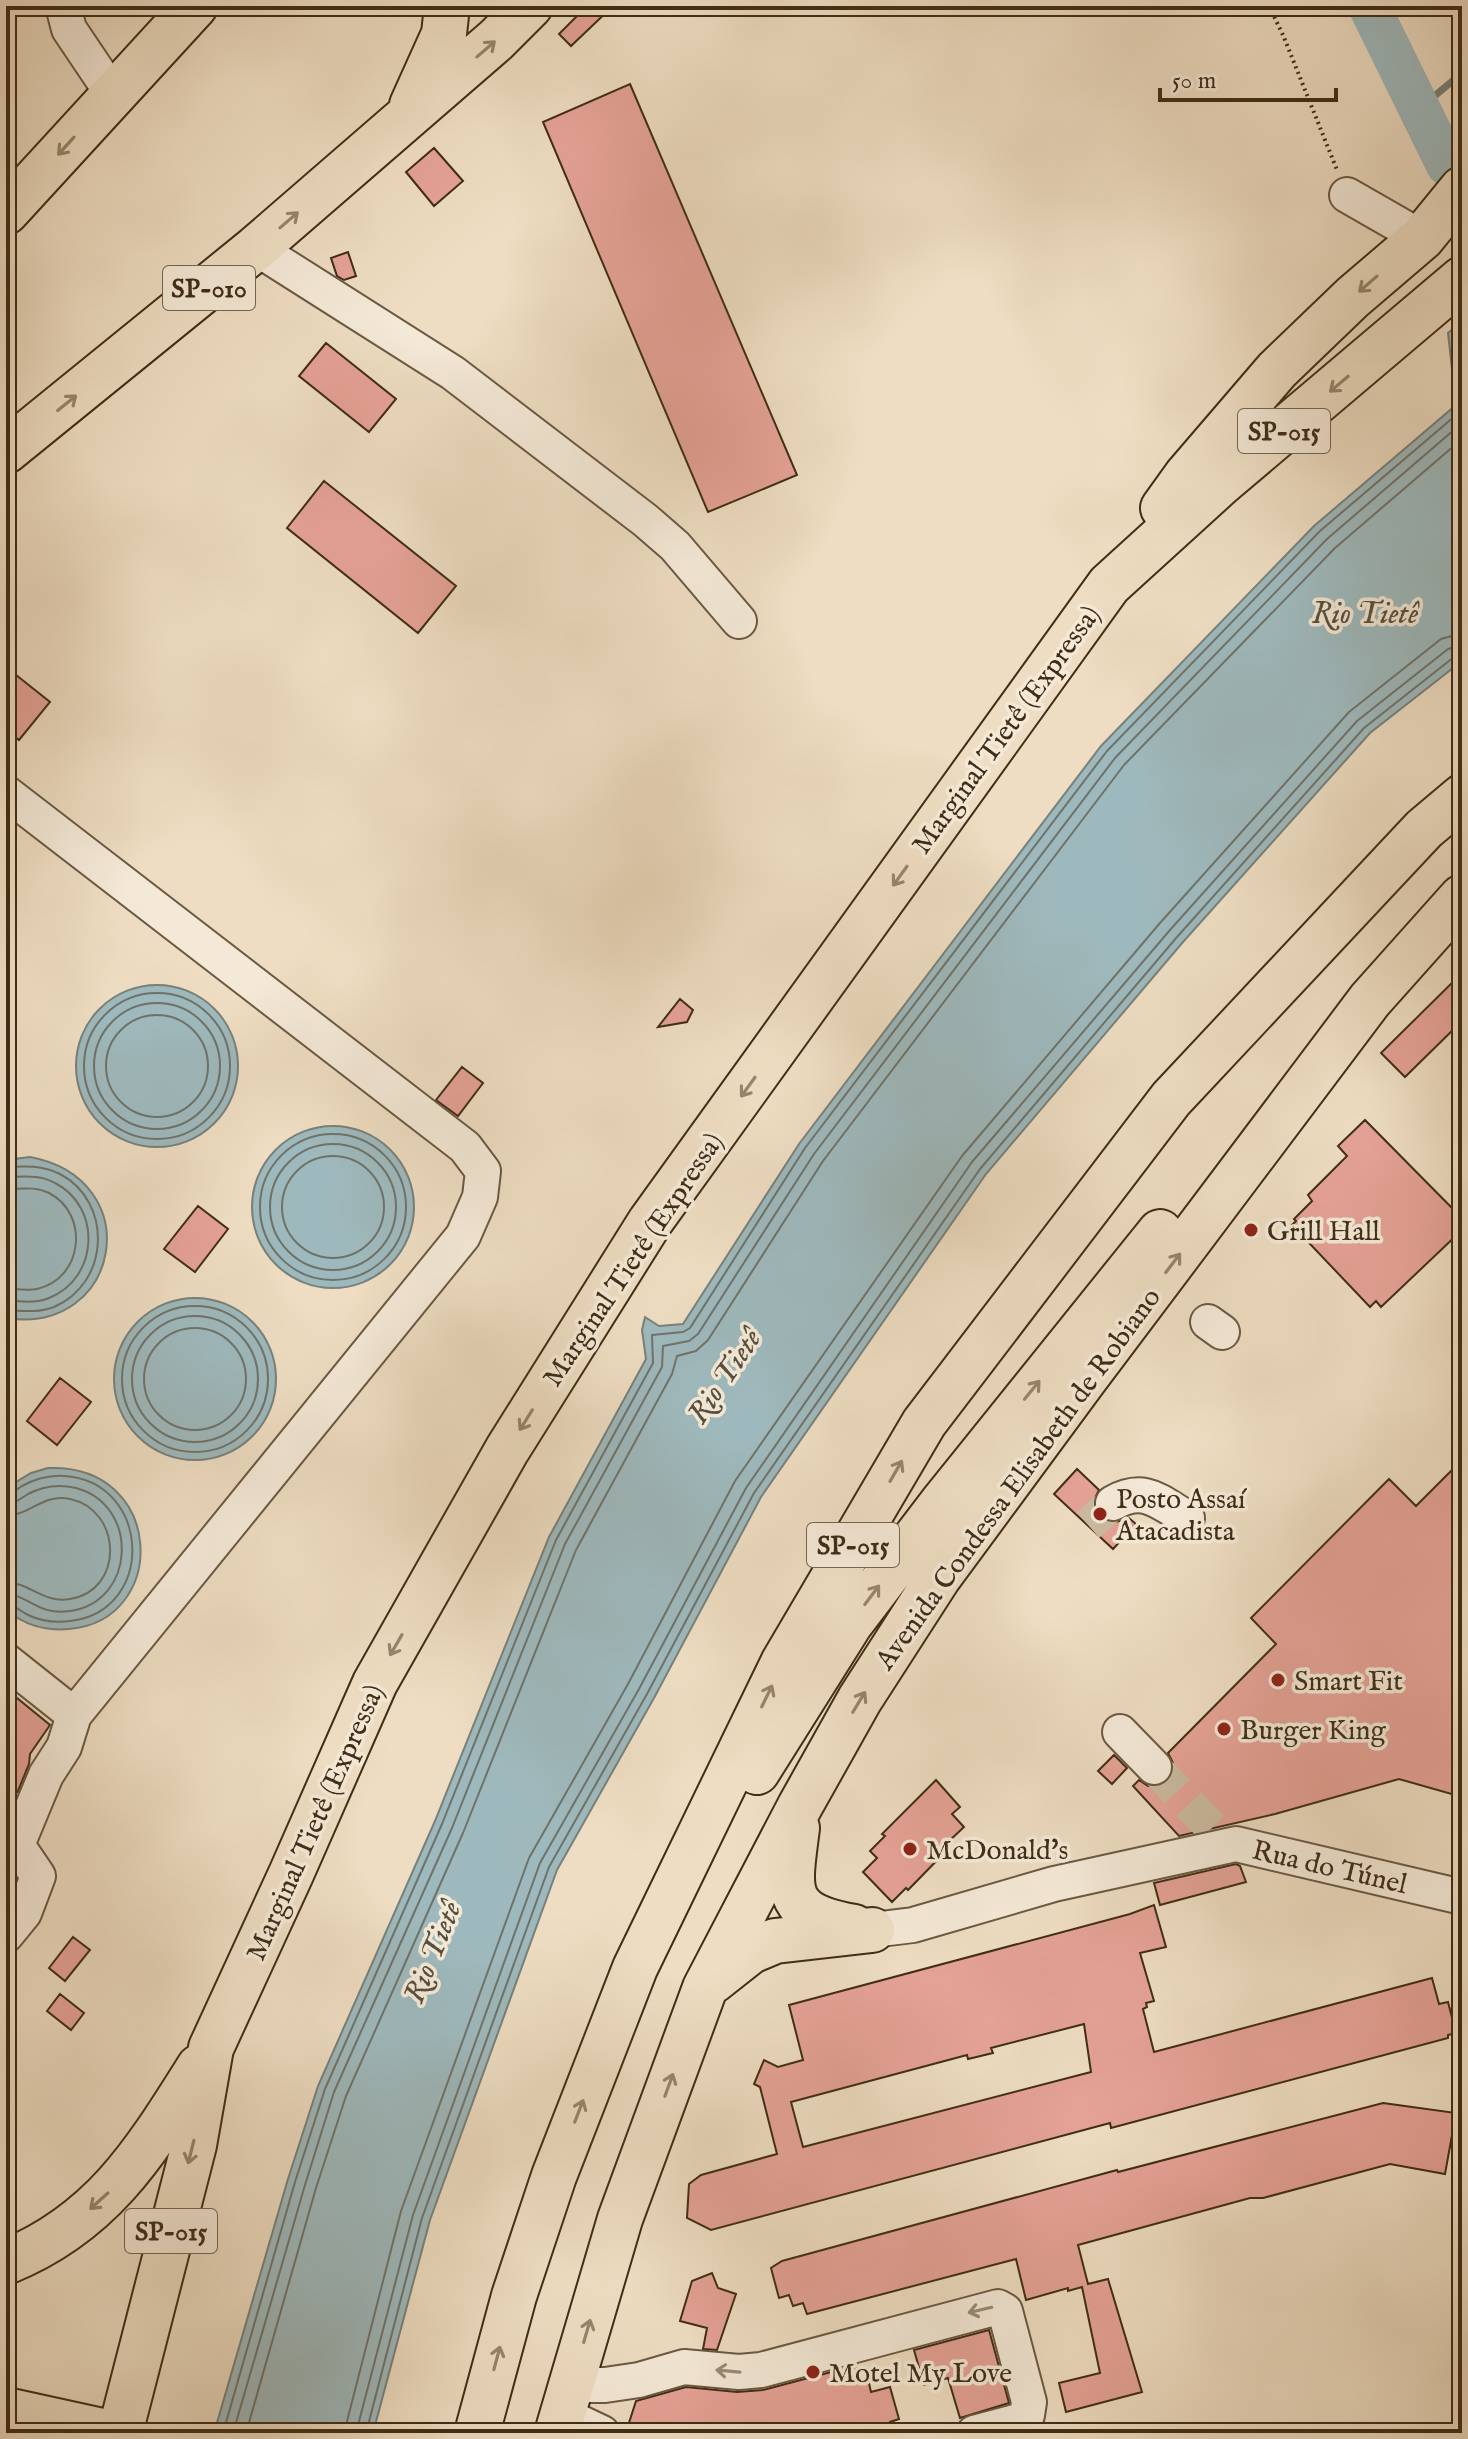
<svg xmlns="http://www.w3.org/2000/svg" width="1468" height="2439" font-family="'IM FELL English',serif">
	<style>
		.water { fill: #9eb9bd; stroke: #78817b; stroke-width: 2 }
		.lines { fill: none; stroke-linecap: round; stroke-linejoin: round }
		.shore { stroke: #6e736a; stroke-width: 2 }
		.stream { stroke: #78817b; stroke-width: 7 }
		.river { stroke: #9eb9bd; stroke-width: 42 }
		.building { fill: #e5a296; stroke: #3f2d17; stroke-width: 2; fill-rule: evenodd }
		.minor-tunnel { stroke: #cbbaa0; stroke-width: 34; stroke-dasharray: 34 17; stroke-linecap: butt }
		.minor-casing { stroke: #6b5942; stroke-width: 38 }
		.major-casing { stroke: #3f2d17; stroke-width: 48 }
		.highway-casing { stroke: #3f2d17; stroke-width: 48 }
		.path { stroke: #3f2d17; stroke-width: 4; stroke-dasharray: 2 4; stroke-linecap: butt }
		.minor { stroke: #f4e9d7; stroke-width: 34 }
		.major { stroke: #eeddc2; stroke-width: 44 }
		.highway { stroke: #eeddc2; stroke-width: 44 }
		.oneway { stroke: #96856c }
		.oneway2 { stroke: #9a8b77 }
		.poi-dot { fill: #8f2418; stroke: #f4e9d7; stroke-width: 3 }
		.labels { text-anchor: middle; stroke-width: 7; stroke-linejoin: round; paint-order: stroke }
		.shield { fill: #f4e9d7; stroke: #756551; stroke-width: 2 }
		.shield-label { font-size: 26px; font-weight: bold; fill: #3f2d17 }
		.street-label { font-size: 28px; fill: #3f2d17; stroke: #f4e9d7 }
		.poi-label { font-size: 28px; fill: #3f2d17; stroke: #f4e9d7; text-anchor: start }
		.water-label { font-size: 30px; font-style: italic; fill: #575040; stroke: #f4e9d7 }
	</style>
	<rect width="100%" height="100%" fill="#eeddc2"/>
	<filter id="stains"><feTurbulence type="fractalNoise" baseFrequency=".0025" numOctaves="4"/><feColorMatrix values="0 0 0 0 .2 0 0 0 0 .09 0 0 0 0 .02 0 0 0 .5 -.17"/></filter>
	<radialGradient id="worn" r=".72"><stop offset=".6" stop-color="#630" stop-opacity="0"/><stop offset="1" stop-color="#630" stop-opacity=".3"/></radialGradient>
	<path class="water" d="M 1462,322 L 1462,661 L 1370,733 L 1183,942 L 986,1174 L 761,1497 L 654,1698 L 557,1870 L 430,2220 L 373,2433 L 214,2433 L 288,2179 L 318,2086 L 435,1821 L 549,1537 L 646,1359 L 642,1330 L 645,1317 L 659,1326 L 683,1324 L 799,1144 L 1101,746 L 1314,526 L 1456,405 L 1448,333 Z
		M76 1066a81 81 0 1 1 162 0a81 81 0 1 1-162 0Z
		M252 1207a81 81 0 1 1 162 0a81 81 0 1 1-162 0Z
		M 30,1157 C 149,1179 121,1336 6,1318 L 6,1160 Z
		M114 1379a81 81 0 1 1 162 0a81 81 0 1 1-162 0Z
		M 48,1468 C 165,1463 170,1621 69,1629 C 46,1631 23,1625 6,1609 L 6,1488 L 31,1473 Z"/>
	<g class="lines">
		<path class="shore" d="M84 1066a73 73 0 1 1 146 0a73 73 0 1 1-146 0Z
			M94 1066a63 63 0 1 1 126 0a63 63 0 1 1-126 0Z
			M106 1066a51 51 0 1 1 102 0a51 51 0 1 1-102 0Z
			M260 1207a73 73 0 1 1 146 0a73 73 0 1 1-146 0Z
			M270 1207a63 63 0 1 1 126 0a63 63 0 1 1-126 0Z
			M282 1207a51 51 0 1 1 102 0a51 51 0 1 1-102 0Z
			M 6,1167 C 25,1166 42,1165 60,1174 C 113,1202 110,1283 54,1307 C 38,1313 23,1311 6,1310
			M 6,1177 C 23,1177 39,1174 55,1183 C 102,1207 99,1278 49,1298 C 35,1304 21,1301 6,1300
			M 6,1189 C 21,1189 35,1186 49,1193 C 90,1214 83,1279 37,1289 C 27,1291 17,1289 6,1288
			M122 1379a73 73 0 1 1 146 0a73 73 0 1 1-146 0Z
			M132 1379a63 63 0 1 1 126 0a63 63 0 1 1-126 0Z
			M144 1379a51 51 0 1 1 102 0a51 51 0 1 1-102 0Z
			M 6,1494 C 13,1493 16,1490 22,1486 C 35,1479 49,1475 64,1476 C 151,1481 157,1611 70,1621 C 56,1623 41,1621 28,1615 C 20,1611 15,1605 6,1604
			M 6,1504 C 16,1503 20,1499 28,1494 C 43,1486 60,1484 76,1488 C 140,1505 136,1602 70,1611 C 38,1616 29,1595 6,1594
			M 6,1516 C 30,1515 44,1493 70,1499 C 122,1510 125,1590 70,1599 C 44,1604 30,1583 6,1582
			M 223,2433 L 295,2182 L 325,2089 L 442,1824 L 556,1540 L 653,1363 L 652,1335 L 683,1332 L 690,1328 L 805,1148 L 1107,751 L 1320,531 L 1462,410
			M 233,2433 L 305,2185 L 334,2092 L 452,1828 L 565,1544 L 662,1367 L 663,1346 L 689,1341 L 698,1334 L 814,1154 L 1115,758 L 1327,539 L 1462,423
			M 246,2433 L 316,2188 L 346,2096 L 463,1833 L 576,1550 L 672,1374 L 677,1356 L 696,1351 L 708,1340 L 823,1161 L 1124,765 L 1335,548 L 1462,439
			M 344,2433 L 401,2211 L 529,1858 L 628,1684 L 735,1481 L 962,1156 L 1160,923 L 1349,712 L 1441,639 L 1462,633
			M 356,2433 L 413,2215 L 540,1863 L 639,1689 L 746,1488 L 972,1162 L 1170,930 L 1357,721 L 1448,649 L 1462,645
			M 366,2433 L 422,2218 L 549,1867 L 647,1694 L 754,1493 L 980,1169 L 1177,937 L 1364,728 L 1454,657 L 1462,655"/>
		<path class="stream" d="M 1419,109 L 1462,73"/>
		<path class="river" d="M 1369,6 L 1447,165"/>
	</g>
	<path class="building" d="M 587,6 L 613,6 L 571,46 L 559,34 Z
		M 630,84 L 797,475 L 708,512 L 543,122 Z
		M 434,148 L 463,181 L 434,206 L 406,172 Z
		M 348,252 L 356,276 L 344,280 L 337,276 L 331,258 Z
		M 326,343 L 396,399 L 369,432 L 299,376 Z
		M 324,481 L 456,586 L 418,633 L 287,528 Z
		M 6,667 L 50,702 L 19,740 L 6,730 Z
		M 1462,973 L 1462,1021 L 1405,1077 L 1381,1053 Z
		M 680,999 L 693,1010 L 687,1022 L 658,1027 Z
		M 462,1067 L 483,1083 L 458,1116 L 436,1100 Z
		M 1365,1120 L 1453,1209 L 1462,1200 L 1462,1230 L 1381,1307 L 1376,1301 L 1370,1307 L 1292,1225 L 1296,1221 L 1294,1219 L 1312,1201 L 1308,1195 L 1347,1156 L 1338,1146 Z
		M 198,1206 L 228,1229 L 195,1272 L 164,1249 Z
		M 60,1378 L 91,1402 L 57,1445 L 27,1421 Z
		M 1462,1460 L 1462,1797 L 1399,1779 L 1275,1814 L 1179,1836 L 1133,1786 L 1139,1780 L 1148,1786 L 1158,1786 L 1168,1781 L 1173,1773 L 1173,1763 L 1168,1753 L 1276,1644 L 1251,1618 L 1389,1479 L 1416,1506 Z
		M 1077,1469 L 1099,1490 L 1093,1502 L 1095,1511 L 1101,1519 L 1112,1523 L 1129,1518 L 1136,1524 L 1113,1549 L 1054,1494 Z
		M 6,1689 L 50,1725 L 30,1754 L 29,1764 L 18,1791 L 6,1807 Z
		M 1114,1755 L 1127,1768 L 1112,1784 L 1098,1771 Z
		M 936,1780 L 960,1807 L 952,1814 L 964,1827 L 946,1844 L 950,1847 L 908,1890 L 906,1888 L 892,1902 L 863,1872 L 877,1858 L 870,1851 L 885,1836 L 882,1834 Z
		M 1236,1864 L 1240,1866 L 1246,1882 L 1160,1905 L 1154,1883 Z
		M 1154,1905 L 1166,1947 L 1140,1953 L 1154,2001 L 1146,2003 L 1147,2007 L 1143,2009 L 1154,2052 L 1432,1978 L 1439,2004 L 1448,2002 L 1456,2033 L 1448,2035 L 1448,2038 L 1111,2128 L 1110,2123 L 711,2230 L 687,2218 L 689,2184 L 701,2175 L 777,2154 L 760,2087 L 754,2084 L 764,2060 L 778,2067 L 803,2060 L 789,2005 L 1130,1914 ZM 1084,2024 L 1091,2072 L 803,2147 L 791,2102 L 967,2055 L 968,2059 L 993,2053 L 991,2048 Z
		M 73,1937 L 90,1950 L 65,1981 L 49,1968 Z
		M 60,1994 L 84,2013 L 71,2030 L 47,2011 Z
		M 1383,2103 L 1456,2113 L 1445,2174 L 1390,2164 L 1263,2198 L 1250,2198 L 1078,2245 L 1088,2284 L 1108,2279 L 1142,2392 L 1066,2412 L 1059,2383 L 1100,2373 L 1082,2287 L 1068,2291 L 1068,2288 L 1026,2300 L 1016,2259 L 807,2314 L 803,2303 L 793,2306 L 789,2295 L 779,2298 L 771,2268 L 782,2261 L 1117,2170 L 1118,2172 Z
		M 712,2273 L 718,2288 L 736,2294 L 717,2350 L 703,2349 L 707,2328 L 680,2321 L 692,2281 Z
		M 989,2330 L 1009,2403 L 960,2418 L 948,2378 L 924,2385 L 914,2350 Z
		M 854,2366 L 855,2369 L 858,2368 L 862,2381 L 868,2379 L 871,2392 L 890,2387 L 899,2419 L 890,2422 L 893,2433 L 644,2433 L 628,2426 L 636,2401 L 686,2387 L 737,2392 L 763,2390 Z"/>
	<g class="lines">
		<path class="minor-tunnel" d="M 1088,1525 L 1113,1503
			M 1154,1767 L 1212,1828"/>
		<g class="minor-casing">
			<path id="minor" d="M 63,6 L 69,29 L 112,93
				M 1347,195 L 1422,238
				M 256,248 L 453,373 L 645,520 L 675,546 L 739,621
				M 6,793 L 465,1147 L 483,1171 L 480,1197 L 463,1236 L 74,1715 L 64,1747 L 46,1775 L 17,1845 L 38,1876 L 24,1913 L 6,1935
				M 1208,1322 L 1222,1332
				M 1113,1503 C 1145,1485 1159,1502 1187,1518
				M 6,1661 L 74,1715
				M 1120,1732 L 1154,1767
				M 872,1930 L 913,1925 L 1054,1884 L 1236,1844 L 1462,1897
				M 571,2385 L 605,2385 L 639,2380 L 684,2367 L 739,2372 L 761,2370 L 998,2307 L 1005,2311 L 1029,2402 L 1027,2415 L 1019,2421 L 974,2433
				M 562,2414 L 602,2433"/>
		</g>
		<g class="major-casing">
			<path id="major" d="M 6,2410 L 111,2433"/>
		</g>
		<g class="highway-casing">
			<path id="highway" d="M 412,105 L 444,34 L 447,6
				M 6,212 L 195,6
				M 6,451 L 256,248 L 496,40 L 530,6
				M 1163,508 L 1186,476 L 1277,370 L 1353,297 L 1422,238 L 1462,189
				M 757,1772 L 850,1624 L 942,1503 L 1160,1232
				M 797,1828 C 789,1891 781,1914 854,1927
				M 713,1981 L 751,1951 L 775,1941 L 872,1930
				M 6,2262 C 103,2223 146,2151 199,2067
				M 120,2433 L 194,2145 L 211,2048 L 291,1874 L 375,1683 L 507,1450 L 650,1222 L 1109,585 L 1220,484 L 1462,279
				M 477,2433 L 514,2296 L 554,2176 L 635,1968 L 783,1663 L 924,1423 L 1171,1099 L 1424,829 L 1462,797
				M 557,2433 L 620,2219 L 705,1988 L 800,1806 L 860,1699 L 938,1578 L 1084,1380 L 1370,1000 L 1462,897"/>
		</g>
		<path class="path" d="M 1269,6 L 1283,35 L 1337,170"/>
		<use href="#minor" class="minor"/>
		<use href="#major" class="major"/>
		<use href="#highway" class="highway"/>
	</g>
	<defs><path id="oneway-shaft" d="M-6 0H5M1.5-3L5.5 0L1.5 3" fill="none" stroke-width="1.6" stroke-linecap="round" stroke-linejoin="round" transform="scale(2)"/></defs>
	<g class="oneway">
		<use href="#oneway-shaft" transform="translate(486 49) rotate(-41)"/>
		<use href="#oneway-shaft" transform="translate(66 146) rotate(132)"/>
		<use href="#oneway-shaft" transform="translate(289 220) rotate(-41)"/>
		<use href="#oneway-shaft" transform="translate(1368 284) rotate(139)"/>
		<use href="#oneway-shaft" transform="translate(1339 384) rotate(140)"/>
		<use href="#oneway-shaft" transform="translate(67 403) rotate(-39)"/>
		<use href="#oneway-shaft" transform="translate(900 876) rotate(126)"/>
		<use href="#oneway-shaft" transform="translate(748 1087) rotate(126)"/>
		<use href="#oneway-shaft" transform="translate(1173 1263) rotate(-53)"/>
		<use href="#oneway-shaft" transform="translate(1032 1390) rotate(-51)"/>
		<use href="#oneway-shaft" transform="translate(526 1420) rotate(122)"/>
		<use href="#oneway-shaft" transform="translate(896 1471) rotate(-60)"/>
		<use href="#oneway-shaft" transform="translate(872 1595) rotate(-53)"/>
		<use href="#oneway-shaft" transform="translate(396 1645) rotate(120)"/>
		<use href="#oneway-shaft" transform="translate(767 1696) rotate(-64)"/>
		<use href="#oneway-shaft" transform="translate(859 1702) rotate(-59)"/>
		<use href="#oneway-shaft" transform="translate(669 2085) rotate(-70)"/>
		<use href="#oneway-shaft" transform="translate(579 2111) rotate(-69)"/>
		<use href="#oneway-shaft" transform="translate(191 2152) rotate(104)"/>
		<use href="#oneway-shaft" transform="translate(99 2201) rotate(138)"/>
		<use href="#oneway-shaft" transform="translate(587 2331) rotate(-74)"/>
		<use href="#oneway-shaft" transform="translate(497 2358) rotate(-75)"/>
	</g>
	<g class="oneway2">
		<use href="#oneway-shaft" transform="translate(980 2310) rotate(167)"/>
		<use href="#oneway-shaft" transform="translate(728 2371) rotate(-175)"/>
	</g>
	<g class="poi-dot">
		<circle cx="1251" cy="1230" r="8"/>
		<circle cx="1100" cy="1514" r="8"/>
		<circle cx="1278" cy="1680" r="8"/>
		<circle cx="1224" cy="1729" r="8"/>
		<circle cx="910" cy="1849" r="8"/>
		<circle cx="813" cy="2372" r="8"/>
	</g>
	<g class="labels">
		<g class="shield">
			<rect x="163" y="266" width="92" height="44" rx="6"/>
			<rect x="1238" y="409" width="92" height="44" rx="6"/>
			<rect x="807" y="1523" width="92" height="44" rx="6"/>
			<rect x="125" y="2209" width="92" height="44" rx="6"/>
		</g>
		<g class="shield-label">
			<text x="209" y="297">SP-010</text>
			<text x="1284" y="440">SP-015</text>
			<text x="853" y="1554">SP-015</text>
			<text x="171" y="2240">SP-015</text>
		</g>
		<g class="street-label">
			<text transform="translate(1005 729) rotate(-54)" y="10">Marginal Tietê (Expressa)</text>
			<text transform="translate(632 1259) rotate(-56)" y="10">Marginal Tietê (Expressa)</text>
			<text transform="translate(1017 1478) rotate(-54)" y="10">Avenida Condessa Elisabeth de Robiano</text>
			<text transform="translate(314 1822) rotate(-66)" y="10">Marginal Tietê (Expressa)</text>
			<text transform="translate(1330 1866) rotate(13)" y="10">Rua do Túnel</text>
		</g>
		<g class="poi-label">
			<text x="1267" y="1240">Grill Hall</text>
			<text x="1116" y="1508">Posto Assaí<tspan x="1116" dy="32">Atacadista</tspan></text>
			<text x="1294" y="1690">Smart Fit</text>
			<text x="1240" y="1739">Burger King</text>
			<text x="926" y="1859">McDonald's</text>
			<text x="829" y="2382">Motel My Love</text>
		</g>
		<g class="water-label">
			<text x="1365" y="623">Rio Tietê</text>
			<text transform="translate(724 1376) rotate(-56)" y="10">Rio Tietê</text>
			<text transform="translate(432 1952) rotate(-68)" y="10">Rio Tietê</text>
		</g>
	</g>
	<rect width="1468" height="2439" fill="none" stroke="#eeddc2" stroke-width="32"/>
	<rect x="8" y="8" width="1452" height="2423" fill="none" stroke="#3f2d17" stroke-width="4"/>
	<rect x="16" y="16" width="1436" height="2407" fill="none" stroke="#3f2d17" stroke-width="2"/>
	<path d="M1160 88v12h176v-12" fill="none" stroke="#3f2d17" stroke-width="4"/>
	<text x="1172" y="88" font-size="24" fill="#3f2d17" stroke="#f4e9d7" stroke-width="6" paint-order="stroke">50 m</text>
	<rect width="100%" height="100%" filter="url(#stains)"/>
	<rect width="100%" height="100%" fill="url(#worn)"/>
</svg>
